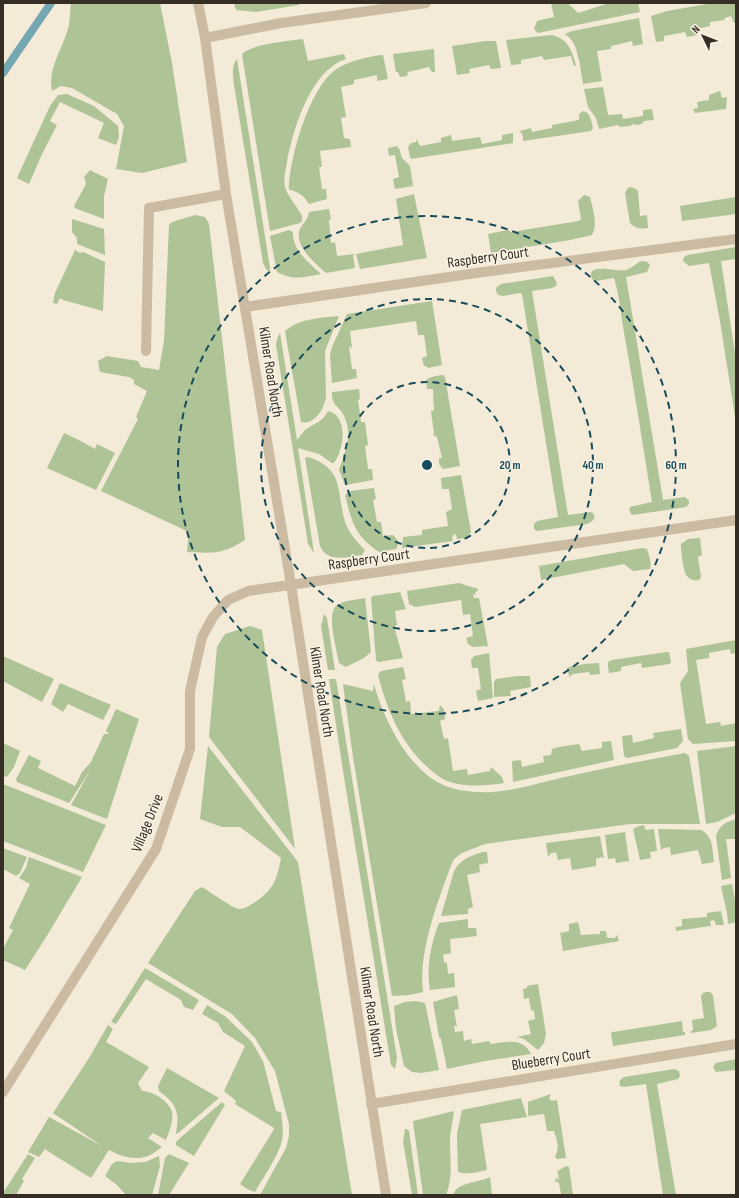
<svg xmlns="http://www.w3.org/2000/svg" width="739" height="1198" font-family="'Sofia Sans Condensed',sans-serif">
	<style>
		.green { fill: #aec396 }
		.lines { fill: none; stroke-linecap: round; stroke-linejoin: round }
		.stream { stroke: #74a7b2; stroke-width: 8 }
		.minor { stroke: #ccbba3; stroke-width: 10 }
		.ring { fill: none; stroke: #184c5a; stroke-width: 2; stroke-dasharray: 7 5 }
		.labels { text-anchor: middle; stroke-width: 3; stroke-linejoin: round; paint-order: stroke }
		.street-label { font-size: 15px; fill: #362d25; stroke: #faf3e4 }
		.centre { fill: #184c5a; stroke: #faf3e4; stroke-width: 2 }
		.ring-label { font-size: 12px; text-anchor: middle; font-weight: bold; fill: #184c5a; stroke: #faf3e4; stroke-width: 3; stroke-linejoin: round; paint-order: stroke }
	</style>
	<rect width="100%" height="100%" fill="#f3ead7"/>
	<path class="green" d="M 71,3 L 160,3 L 172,63 L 187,162 L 142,173 L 116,169 L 124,126 L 117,114 L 72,88 L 61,86 L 52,91 C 47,68 64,47 69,25 C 70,18 70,10 71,3 Z
		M 234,3 L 299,3 L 299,5 L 256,12 L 236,10 Z
		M 551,3 L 569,3 L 570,6 L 572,7 L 578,13 L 609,3 L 638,3 L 640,12 L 538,33 L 534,29 L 537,21 L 554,17 Z
		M 713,3 L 736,3 L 736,23 L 734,23 L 731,16 L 725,18 L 724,20 L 710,22 L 710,26 L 697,29 L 698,35 L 687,37 L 685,32 L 664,36 L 664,41 L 656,42 L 651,16 L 667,11 Z
		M 639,18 L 643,44 L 633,46 L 632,41 L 611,46 L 611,49 L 597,51 L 602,81 L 583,84 L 579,59 L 578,58 C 577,47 573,40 565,34 L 572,31 Z
		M 551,35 C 568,38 572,51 576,65 L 574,66 L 571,56 L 544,60 L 542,56 L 521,60 L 521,64 L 511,65 L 506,40 Z
		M 303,39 L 308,61 L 344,54 L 346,59 C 311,70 293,129 287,162 C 286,169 283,179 285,187 C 287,195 298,208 302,216 L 302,221 L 300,223 L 270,231 L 242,54 C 251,44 289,41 303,39 Z
		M 486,41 L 496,41 L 501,68 L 491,69 L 489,65 L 469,69 L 470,73 L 457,75 L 452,46 Z
		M 434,49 L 435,72 L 432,72 L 429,67 L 408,72 L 407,76 L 400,77 L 398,72 L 396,72 L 393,54 Z
		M 383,55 L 388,79 L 377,81 L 377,75 L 354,80 L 354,84 L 341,87 L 346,117 L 341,118 L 344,138 L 350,139 L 351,147 L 320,151 L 322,167 L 319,167 L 322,189 L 326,189 L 327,199 L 309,204 C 304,196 298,191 289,190 C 289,159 309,90 334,71 C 345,62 369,56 383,55 Z
		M 237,59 L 270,268 L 269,272 L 266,269 L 263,263 L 234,85 C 233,75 231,66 237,59 Z
		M 603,87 L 608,115 L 622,114 L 623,119 L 643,116 L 643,110 L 652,109 L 654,120 L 644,121 L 643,123 L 638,125 L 633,124 L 630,126 L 620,127 L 618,125 L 599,129 L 596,118 L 588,107 L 584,89 Z
		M 720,91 L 722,98 L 727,97 L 726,109 L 695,113 L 693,109 L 698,108 L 697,102 L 709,100 L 709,95 Z
		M 67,94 L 94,106 L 118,126 L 119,137 L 116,145 L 98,138 L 104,123 L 60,102 L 50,121 L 57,125 L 42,154 L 29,184 L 17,178 L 50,106 L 58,95 Z
		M 583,111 C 591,113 591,121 593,128 L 591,131 L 523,141 L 523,136 L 520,131 L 531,128 L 532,132 L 552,128 L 552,125 L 579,120 L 579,114 Z
		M 513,133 L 513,143 L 417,158 L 412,159 L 410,157 L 408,147 L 411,143 L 416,142 L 416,140 L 417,140 L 420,146 L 441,142 L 441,138 L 451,135 L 452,141 L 480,137 L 482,144 L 502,140 L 502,135 Z
		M 397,146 L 398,148 L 399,148 L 402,158 L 410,166 L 413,186 L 395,189 L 393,179 L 399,177 L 395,155 L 389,156 L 388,148 Z
		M 90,170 L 108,179 L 104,196 L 104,219 L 75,208 L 74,206 L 86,184 L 84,177 Z
		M 631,187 L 636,189 L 638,191 L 640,216 L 647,215 L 648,228 C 641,229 636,229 630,223 L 625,193 L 628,188 Z
		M 414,194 L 427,258 L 360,269 L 356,254 L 403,245 L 396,199 Z
		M 584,195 L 590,197 C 593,210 598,223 592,235 L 570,240 L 491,253 L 488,234 L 508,230 L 511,232 L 579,221 L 581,219 L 578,201 Z
		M 736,197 L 736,214 L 682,221 L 680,206 Z
		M 329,209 L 331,219 L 329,220 L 331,243 L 335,242 L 337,256 L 355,254 L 353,256 L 355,268 L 326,273 C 316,264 296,248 299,232 C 301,224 308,221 309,212 Z
		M 195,215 L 205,217 L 209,224 L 245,540 C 221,555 214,553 187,552 L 189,532 L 101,491 L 138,419 L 136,417 L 147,391 L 134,384 L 134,380 L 129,377 L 100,372 L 98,361 L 107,356 L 138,361 L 141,367 L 159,370 L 164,341 L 169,225 L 172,222 Z
		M 72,219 L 104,229 L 105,255 L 77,244 L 77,238 L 72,232 Z
		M 289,230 L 293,232 C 292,250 309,263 321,274 C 304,277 293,281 277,272 L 270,236 Z
		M 736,247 L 736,259 L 721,261 L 736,360 L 736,423 L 720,321 L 709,263 L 689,266 L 683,261 L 684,257 L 688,255 Z
		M 75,250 L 80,253 L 83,252 L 105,262 L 103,311 L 63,300 L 60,298 L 57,304 L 53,303 L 55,293 Z
		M 643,261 L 647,262 L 650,265 L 647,272 L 626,277 L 663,500 L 685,497 L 689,501 L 689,504 L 686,507 L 633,515 L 631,514 L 629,509 L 630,507 L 652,502 C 643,447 635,393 625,338 C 621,318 620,297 614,278 L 596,281 L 592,279 C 585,261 618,273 626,270 C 633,268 636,262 643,261 Z
		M 553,276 L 557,283 L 556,286 L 552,288 L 532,291 L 568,515 L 591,512 L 594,514 C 595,521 592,521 587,524 L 537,531 L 534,529 L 534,524 L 537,521 L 558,517 L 522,294 L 520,293 L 503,296 L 498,295 L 496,291 L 496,288 L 501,284 Z
		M 432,301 L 442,365 L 428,368 L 426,366 L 424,366 L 422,358 L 427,356 L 424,335 L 418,335 L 416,321 L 350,331 L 352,348 L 349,346 L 352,369 L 356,369 L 357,378 L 332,383 L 330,355 L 332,347 L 347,314 Z
		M 339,316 L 325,351 L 326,398 C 323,410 315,425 301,422 L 285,331 C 300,318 321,318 339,316 Z
		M 280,333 L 297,440 C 300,437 302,433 305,430 C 314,423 322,423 328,411 C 349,416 344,450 334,463 L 332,463 L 319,454 L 298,448 L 314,553 L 308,544 L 307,537 L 276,345 L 277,339 Z
		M 443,375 L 445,377 L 460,466 L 443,469 L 439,464 L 439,458 L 442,458 L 437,437 L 433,435 L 434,434 L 431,411 L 434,410 L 433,389 L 427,389 L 426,380 C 431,376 436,376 443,375 Z
		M 359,389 L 360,399 L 358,400 L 361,422 L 365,422 L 368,445 L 365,446 L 368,469 L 372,469 L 373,480 L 345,485 L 339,470 C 345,452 353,435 344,416 C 339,405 331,406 332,392 Z
		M 64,433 L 79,440 L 95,449 L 97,444 L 115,453 L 96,490 L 47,468 Z
		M 308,457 C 345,469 336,491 345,522 C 349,533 357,542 365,550 L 362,555 C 348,557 327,563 320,546 L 305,458 Z
		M 461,475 L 471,532 L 469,534 L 470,538 L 457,539 L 456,535 L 454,534 L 452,537 L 453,541 L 402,548 L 403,537 L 422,535 L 422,530 L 448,526 L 446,512 L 452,509 L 449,489 L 442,489 L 441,478 Z
		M 374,488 L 376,499 L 373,500 L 377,522 L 381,522 L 383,536 L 393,535 L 399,542 L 396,549 L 379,552 C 354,535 352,522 345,495 L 351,491 Z
		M 700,538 L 702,555 L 698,557 L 701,577 L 699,580 C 694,581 690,580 687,576 C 683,571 681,551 681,544 L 688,539 Z
		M 642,548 L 647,549 C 649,555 652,564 650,569 L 633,571 L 624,564 L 541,580 L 539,566 Z
		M 459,583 L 478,589 L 478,591 L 475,592 L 476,595 L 473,594 L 474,598 L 479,598 L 488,646 L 473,647 L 468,644 L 466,638 L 473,636 L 470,614 L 463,615 L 461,600 L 415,607 L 409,604 L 407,591 Z
		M 400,592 L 406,609 L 395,611 L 397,625 L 394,626 L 403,658 L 378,662 L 376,660 L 371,598 L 373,596 Z
		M 365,598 L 371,652 L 364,658 L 346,667 L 339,663 C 337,651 327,617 335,607 C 342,600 356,600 365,598 Z
		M 324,614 L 327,618 L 335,670 L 328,670 L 321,626 Z
		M 250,626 L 262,630 L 295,849 L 209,737 L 217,647 L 225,634 Z
		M 736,640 L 736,653 L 731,654 L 730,649 L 709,653 L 709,658 L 696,660 L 706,724 L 720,722 L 721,726 L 736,723 L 736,741 L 693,744 L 688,739 L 680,683 L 688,671 L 686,649 Z
		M 667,652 L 669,652 L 671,663 L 669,664 L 642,668 L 641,663 L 621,667 L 621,671 L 609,673 L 608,667 L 608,662 L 612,660 Z
		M 489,653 L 493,698 L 478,701 L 476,691 L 481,689 L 478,668 L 472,668 L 471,660 L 474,656 Z
		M 3,656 L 54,679 L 42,702 L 3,681 Z
		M 599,663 L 600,674 L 590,675 L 589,672 L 573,674 L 570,676 L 570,679 L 567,668 L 569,667 L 585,664 Z
		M 403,667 L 406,679 L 402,680 L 406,702 L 410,701 L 411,714 L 439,711 L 440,705 L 444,709 L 445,719 L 440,721 L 444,739 L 448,738 L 453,771 L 467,769 L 468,775 L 490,771 L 491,767 L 502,777 L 504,783 C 485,786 461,788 443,779 C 436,775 430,769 424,764 C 399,739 387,709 378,675 L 379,673 L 381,671 Z
		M 518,676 L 530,676 L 531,687 L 510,691 L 511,696 L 494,697 L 494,682 L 496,679 Z
		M 329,679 L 336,679 L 397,1058 L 395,1069 L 391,1065 L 344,777 Z
		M 60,683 L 111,705 L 103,720 L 68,704 L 63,712 L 51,704 Z
		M 343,684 L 373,691 L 374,684 C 383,718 407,766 439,783 C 454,791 476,793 493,792 C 519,790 545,781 570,776 C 608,767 647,760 685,753 L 689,756 L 700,824 L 630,824 L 485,844 L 462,853 L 454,859 L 450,868 C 437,904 418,953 423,992 L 409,995 L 392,996 L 353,757 Z
		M 116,709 L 139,719 L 107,819 L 71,805 L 91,769 L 69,803 L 17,782 L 16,779 L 29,755 L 41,761 L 38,768 L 75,786 L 82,772 L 91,762 L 104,734 L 109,734 L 106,731 Z
		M 681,729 L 683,741 L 677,748 L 627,758 L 624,756 L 622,736 L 632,735 L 633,743 L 654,738 L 653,733 Z
		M 611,741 L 614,760 L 513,782 L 512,761 L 521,760 L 522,767 L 544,762 L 543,756 L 551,755 L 552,749 L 559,747 L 579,744 L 582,751 L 602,748 L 602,742 Z
		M 3,743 L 20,751 L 14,767 L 7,777 L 3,776 Z
		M 208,746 L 298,862 L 352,1195 L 260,1195 L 286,1148 L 289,1136 L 289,1124 L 275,1071 L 255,1038 L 232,1014 L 148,963 L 195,891 L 202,887 C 209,891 233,909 240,909 C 244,909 249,906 252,904 C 272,892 277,881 281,858 L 240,827 L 222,827 L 200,819 Z
		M 736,746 L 736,813 L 717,822 L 706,824 L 697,751 Z
		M 3,784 L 106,825 L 83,872 L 3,841 Z
		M 736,819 L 736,839 L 726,839 L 731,878 L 722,880 L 716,837 C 718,826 726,822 736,819 Z
		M 644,825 L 645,829 L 647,830 L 654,829 L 657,851 L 650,852 L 651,858 L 640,860 L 633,829 L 639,826 Z
		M 658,829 L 701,830 C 714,837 712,849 714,862 L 702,864 L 698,850 L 671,855 L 670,847 L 664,848 L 661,850 Z
		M 625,832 L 629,861 L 616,863 L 615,858 L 608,859 L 605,835 Z
		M 600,836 L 604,859 L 602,857 L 596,859 L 596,866 L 572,870 L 570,858 L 558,860 L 556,852 L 549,854 L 550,856 L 548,856 L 546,843 Z
		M 3,848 L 27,857 L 20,873 L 16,876 L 3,869 Z
		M 483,852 L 487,852 L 488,864 L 486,863 L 479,865 L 480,872 L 467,875 L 473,907 L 468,909 L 468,914 L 441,916 L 454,871 C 460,860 471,855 483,852 Z
		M 29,857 L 82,877 L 48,934 L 25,970 L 3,960 L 3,949 L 13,930 L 9,928 L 30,884 L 19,878 L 26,868 Z
		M 732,884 L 736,906 L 736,922 L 728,924 L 727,913 L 721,886 Z
		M 721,911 L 724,925 L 716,925 L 714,920 L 710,921 L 711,926 L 710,926 L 676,931 L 676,927 L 682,926 L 682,919 L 707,917 L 707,913 Z
		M 468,919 L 468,928 L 476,928 L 477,936 L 450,939 L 451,953 L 443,955 L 444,962 L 447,963 L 448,974 L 454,973 L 455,987 L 430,990 C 426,968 431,943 439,923 Z
		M 578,922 L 581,935 L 600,934 L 600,931 L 606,931 L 607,937 L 609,938 L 615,938 L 617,935 L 619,941 L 563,951 L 560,931 L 561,933 L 569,931 L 569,924 Z
		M 145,968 L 199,1000 L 193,1010 L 184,1007 L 181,1000 L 146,979 L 116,1024 L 111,1022 Z
		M 538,984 L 546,1034 L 544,1043 L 538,1050 L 524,1039 L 517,1037 L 531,1034 L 528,1021 L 535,1019 L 534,1011 L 531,1010 L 529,998 L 524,999 L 523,989 L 527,988 L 527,986 Z
		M 706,992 L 710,992 L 713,995 L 717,1026 L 711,1030 L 691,1033 L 691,1031 L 693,1030 L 692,1020 L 704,1018 L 701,996 L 703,993 Z
		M 457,995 L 459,1009 L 454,1010 L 457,1027 L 454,1025 L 455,1032 L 463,1031 L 464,1041 L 471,1039 L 472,1044 L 489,1041 L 491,1044 C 506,1042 523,1037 531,1054 L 485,1061 L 447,1069 L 441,1039 L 439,1037 L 433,1002 Z
		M 415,1001 L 425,1003 L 439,1070 L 421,1073 L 412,1072 L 404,1066 L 396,1029 L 394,1006 L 405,1002 Z
		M 207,1005 L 226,1017 L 252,1042 L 263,1061 L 276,1111 L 281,1112 C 282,1121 284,1131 282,1140 C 279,1155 263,1178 255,1192 L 247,1189 L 240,1184 L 273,1131 L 274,1128 L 235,1104 L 236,1101 L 224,1091 L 245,1046 L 223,1032 L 218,1023 L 202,1014 Z
		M 682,1021 L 683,1032 L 685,1032 L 685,1035 L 613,1046 L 611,1033 L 613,1032 Z
		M 108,1025 L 113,1029 L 106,1042 L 149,1067 L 138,1083 L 142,1091 C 153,1091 169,1101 172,1112 C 174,1119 169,1133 166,1140 L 153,1133 L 148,1138 L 162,1147 C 157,1150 153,1154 148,1156 C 135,1161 120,1156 109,1150 L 91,1178 L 46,1150 L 46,1148 L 39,1157 L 28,1152 L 49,1117 L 102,1146 L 53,1113 L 89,1058 Z
		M 736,1059 L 736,1070 L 716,1072 L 713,1067 L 716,1063 Z
		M 167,1068 L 219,1098 L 177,1134 L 176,1133 C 180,1112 176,1103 159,1091 L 158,1086 Z
		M 674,1069 L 679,1071 L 680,1076 L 678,1079 L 657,1084 L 676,1195 L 663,1195 L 646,1084 L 624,1087 L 620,1086 C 619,1081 620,1079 624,1077 Z
		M 551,1094 L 549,1098 L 551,1101 L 557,1100 L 566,1158 L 557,1159 L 555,1157 C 560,1147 557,1141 554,1131 L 547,1131 L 544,1114 L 528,1116 L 528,1102 Z
		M 521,1098 L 527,1117 L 480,1124 L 487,1170 C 478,1172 467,1175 458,1172 L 457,1134 L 462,1110 Z
		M 222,1102 L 225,1105 L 194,1156 L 176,1145 L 176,1142 L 179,1139 Z
		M 454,1111 C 453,1121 450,1132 450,1142 C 450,1160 453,1178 446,1195 L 423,1195 L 413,1121 Z
		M 405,1129 L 407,1129 L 409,1131 L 418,1195 L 412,1195 L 403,1141 Z
		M 28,1154 L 35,1158 L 22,1179 L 24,1181 L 16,1195 L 3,1195 L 3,1193 Z
		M 169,1154 L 189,1163 L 169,1195 L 158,1195 L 165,1158 Z
		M 159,1156 L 160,1166 L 152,1195 L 126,1195 L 117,1185 L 105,1176 L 112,1164 L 117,1161 L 131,1163 L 145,1162 Z
		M 566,1166 L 569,1167 L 573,1195 L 558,1195 L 561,1194 L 559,1183 L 555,1181 L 556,1178 L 559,1180 L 557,1169 L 558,1171 Z
		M 490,1177 L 492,1195 L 453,1195 C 457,1182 478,1183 490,1177 Z"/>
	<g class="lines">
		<path class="stream" d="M 3,73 L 51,3"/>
		<path class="minor" d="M 198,3 L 205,38 L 226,194 L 291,585 L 386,1195
			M 205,38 L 281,23 L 426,3
			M 245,307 L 476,273 L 736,239
			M 146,351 L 149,208 L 226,194
			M 3,1092 L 156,849 L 190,749 L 190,691 L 202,637 L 213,617 L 228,600 L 248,591 L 736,520
			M 371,1104 L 736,1044"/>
	</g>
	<g class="ring">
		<circle cx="427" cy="465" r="83"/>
		<circle cx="427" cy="465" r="166"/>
		<circle cx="427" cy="465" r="249"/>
	</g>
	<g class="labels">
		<g class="street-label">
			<text transform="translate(488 257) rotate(-8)" y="5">Raspberry Court</text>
			<text transform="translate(271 372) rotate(81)" y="5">Kilmer Road North</text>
			<text transform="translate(369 559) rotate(-8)" y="5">Raspberry Court</text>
			<text transform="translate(322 692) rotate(81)" y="5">Kilmer Road North</text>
			<text transform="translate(147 823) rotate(-68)" y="5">Village Drive</text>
			<text transform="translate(372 1012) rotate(81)" y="5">Kilmer Road North</text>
			<text transform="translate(551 1059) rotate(-9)" y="5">Blueberry Court</text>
		</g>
	</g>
	<circle cx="427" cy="465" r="6" class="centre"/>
	<g class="ring-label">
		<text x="510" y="469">20 m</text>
		<text x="593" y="469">40 m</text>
		<text x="676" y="469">60 m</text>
	</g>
	<rect width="739" height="1198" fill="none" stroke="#362d25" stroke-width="8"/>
	<g transform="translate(703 36) rotate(313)" stroke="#faf3e4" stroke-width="3" paint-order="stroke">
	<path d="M0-3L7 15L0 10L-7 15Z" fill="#362d25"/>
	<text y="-6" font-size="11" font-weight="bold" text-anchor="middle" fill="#362d25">N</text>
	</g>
</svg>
